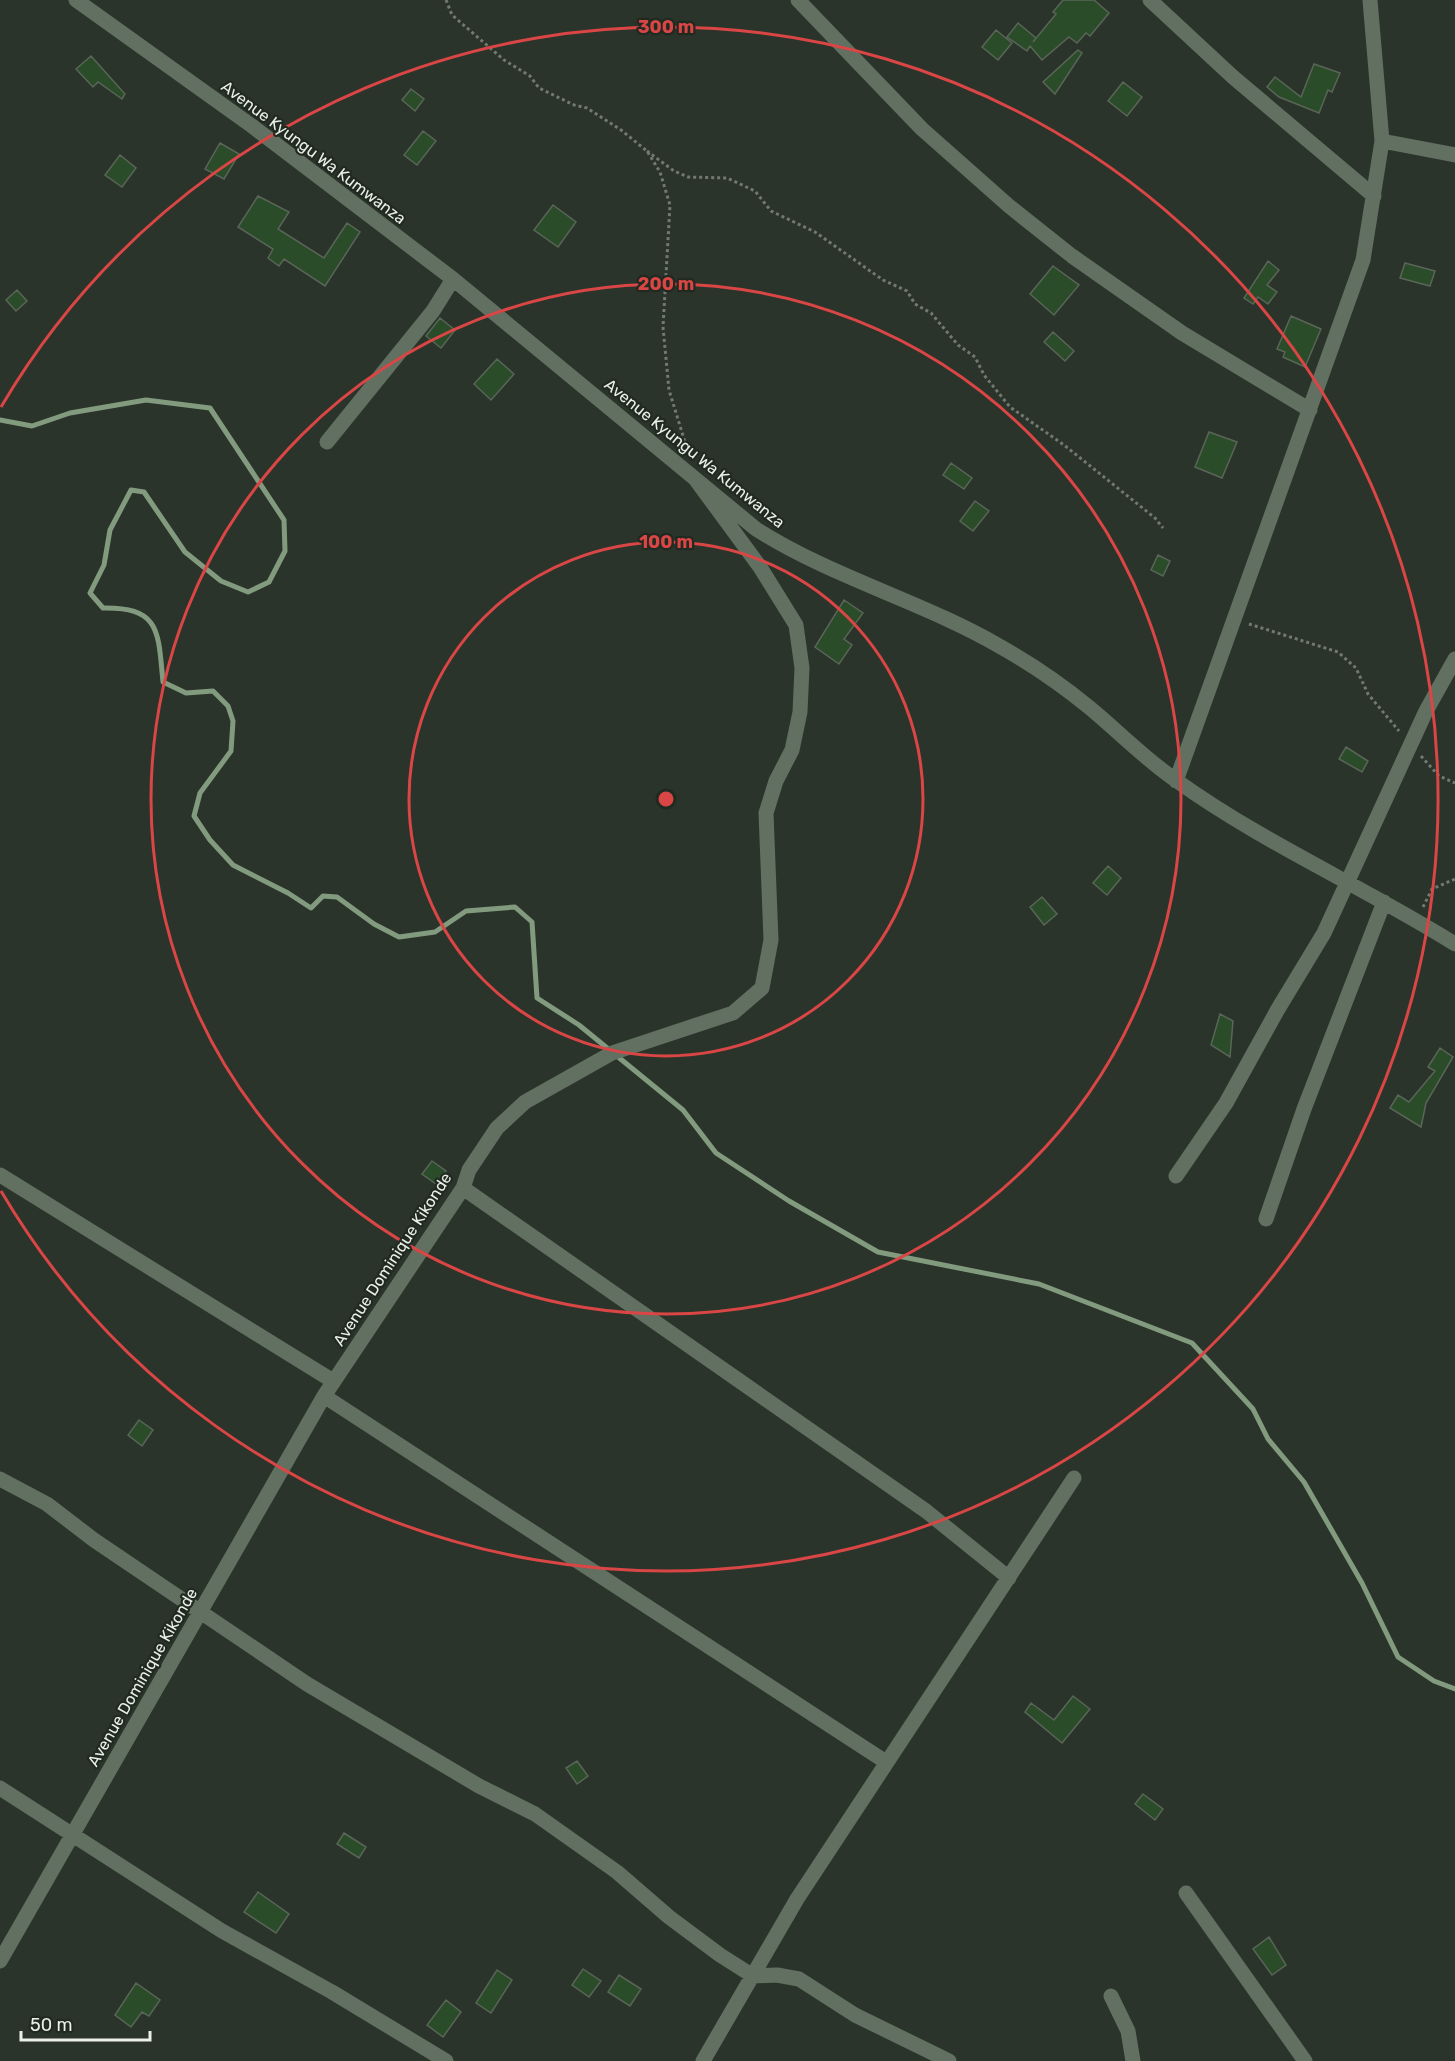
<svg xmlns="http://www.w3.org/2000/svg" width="1455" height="2061" font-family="Rubik,sans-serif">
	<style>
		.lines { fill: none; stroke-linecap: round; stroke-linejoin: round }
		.stream { stroke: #829b7f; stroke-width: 5 }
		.building { fill: #2b4c29; stroke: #5a6559; stroke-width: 1.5 }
		.path { stroke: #727971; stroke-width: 3; stroke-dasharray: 3 3; stroke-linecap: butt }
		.street { stroke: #617060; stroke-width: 15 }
		.ring { fill: none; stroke: #d94645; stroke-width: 3 }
		.labels { text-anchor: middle; stroke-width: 4.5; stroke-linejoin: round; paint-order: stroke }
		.street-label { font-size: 16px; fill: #eaf0e9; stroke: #212a20 }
		.centre { fill: #d94645; stroke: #212a20; stroke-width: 3 }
		.ring-label { font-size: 18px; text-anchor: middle; font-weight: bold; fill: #d94645; stroke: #212a20; stroke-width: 4.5; stroke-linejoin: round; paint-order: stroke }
	</style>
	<rect width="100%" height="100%" fill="#2b342a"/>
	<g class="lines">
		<path class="stream" d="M 0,420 L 32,426 L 70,413 L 146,400 L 210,408 L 284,520 L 285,551 L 269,582 L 248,592 L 221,581 L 185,552 L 144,492 L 131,490 L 110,530 L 104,565 L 90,593 L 103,608 C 161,607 158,632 163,682 L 186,693 L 213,691 L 228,706 L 233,721 L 231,751 L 200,793 L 194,816 L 210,840 L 233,865 L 288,893 L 311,908 L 323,896 L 337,897 L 374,924 L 399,937 L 435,932 L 466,911 L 515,907 L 532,922 L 537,998 L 579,1025 L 683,1110 L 716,1153 L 789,1201 L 878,1252 L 1039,1284 L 1192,1343 L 1253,1409 L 1268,1439 L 1304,1482 L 1362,1583 L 1398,1657 L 1434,1681 L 1455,1689"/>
	</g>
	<path class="building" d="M 1063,0 L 1094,0 L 1109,13 L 1090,36 L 1086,33 L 1077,43 L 1069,37 L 1042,60 L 1030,46 L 1027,51 L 1007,37 L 1018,23 L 1036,38 L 1033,42 L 1056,14 L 1053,12 Z
		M 996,30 L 1012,43 L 998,60 L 982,47 Z
		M 1078,50 L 1082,53 L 1055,94 L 1043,82 Z
		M 91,56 L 125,94 L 122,99 L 98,82 L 93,87 L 76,69 Z
		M 1314,64 L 1340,73 L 1332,92 L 1328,90 L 1319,113 L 1279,97 L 1267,87 L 1275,77 L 1301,97 Z
		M 1123,82 L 1142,97 L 1127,116 L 1108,101 Z
		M 411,89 L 424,99 L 415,111 L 402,100 Z
		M 423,131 L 436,141 L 417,165 L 404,155 Z
		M 220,143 L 239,154 L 224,179 L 205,169 Z
		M 120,155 L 136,168 L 122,187 L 105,175 Z
		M 258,196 L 289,212 L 278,229 L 324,258 L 347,223 L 360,232 L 325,286 L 284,259 L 279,266 L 268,258 L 273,249 L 238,227 Z
		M 553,205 L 576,222 L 558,247 L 534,230 Z
		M 1268,261 L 1279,270 L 1267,285 L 1277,292 L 1268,304 L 1258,297 L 1253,304 L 1244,298 Z
		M 1405,263 L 1435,271 L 1430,286 L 1400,278 Z
		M 1053,266 L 1079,285 L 1054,315 L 1030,294 Z
		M 17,290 L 27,301 L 16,311 L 6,300 Z
		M 1291,316 L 1321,329 L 1305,367 L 1283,357 L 1285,352 L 1277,349 Z
		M 440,318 L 455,330 L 441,348 L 426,336 Z
		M 1053,332 L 1074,351 L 1065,361 L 1044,342 Z
		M 497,359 L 514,374 L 491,400 L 474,384 Z
		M 1209,432 L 1237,442 L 1222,478 L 1195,467 Z
		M 951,463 L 972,478 L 964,489 L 943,475 Z
		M 975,501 L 989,511 L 973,531 L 960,521 Z
		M 1158,555 L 1170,561 L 1163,576 L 1151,570 Z
		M 844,600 L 863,613 L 844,639 L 852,645 L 839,664 L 815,647 Z
		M 1346,747 L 1368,761 L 1362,772 L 1339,759 Z
		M 1108,866 L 1121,878 L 1107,895 L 1093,883 Z
		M 1042,897 L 1057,914 L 1044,925 L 1030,907 Z
		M 1220,1014 L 1233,1021 L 1230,1057 L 1211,1045 Z
		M 1440,1048 L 1453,1057 L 1426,1103 L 1421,1127 L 1390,1108 L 1398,1095 L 1409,1102 L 1435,1071 L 1428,1067 Z
		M 432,1161 L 446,1171 L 436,1184 L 422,1174 Z
		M 139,1420 L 153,1430 L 142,1446 L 128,1435 Z
		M 1073,1696 L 1090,1709 L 1062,1743 L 1025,1712 L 1031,1703 L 1054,1720 Z
		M 577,1761 L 588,1776 L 577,1784 L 566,1768 Z
		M 1143,1794 L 1163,1809 L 1155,1820 L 1135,1804 Z
		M 344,1833 L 366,1847 L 359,1858 L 337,1844 Z
		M 258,1892 L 289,1914 L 276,1933 L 244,1912 Z
		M 1269,1937 L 1286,1965 L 1272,1975 L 1253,1949 Z
		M 583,1969 L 601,1981 L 589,1997 L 572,1985 Z
		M 497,1970 L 512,1980 L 491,2013 L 476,2003 Z
		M 619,1975 L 641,1989 L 630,2006 L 608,1992 Z
		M 136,1983 L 160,2000 L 149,2016 L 142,2012 L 131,2027 L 115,2015 Z
		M 446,2000 L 461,2012 L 443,2037 L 427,2025 Z"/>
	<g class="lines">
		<path class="path" d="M 446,0 L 452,15 L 504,60 L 530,76 L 539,88 L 574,105 L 587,108 L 621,130 L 647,151 L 660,172 L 670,205 L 663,327 L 669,390 L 688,452
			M 647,151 L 674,171 L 688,177 L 727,178 L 755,191 L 771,211 L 815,232 L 883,280 L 907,291 L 915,304 L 931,313 L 958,345 L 975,357 L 984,375 L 1010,407 L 1064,445 L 1155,518 L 1163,528
			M 1249,624 L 1338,652 L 1356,668 L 1368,694 L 1399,731
			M 1421,756 L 1439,776 L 1455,783
			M 1423,907 L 1432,889 L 1455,879"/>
		<path class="street" d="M 76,0 L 252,126 L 453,279 L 756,529 C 833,578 922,601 1001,647 C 1033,665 1062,685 1090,708 C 1119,732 1146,760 1177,781 C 1265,844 1364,887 1455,944
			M 798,0 L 922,129 L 1009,206 L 1072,256 L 1182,333 L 1310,410
			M 1150,0 L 1233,77 L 1374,196
			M 1382,141 L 1455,155
			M 327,442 L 433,311 L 453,279
			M 1176,781 L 1363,260 L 1382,141 L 1370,0
			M 0,1175 L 333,1381
			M 1176,1176 L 1226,1103 L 1278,1009 L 1324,933 L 1426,711 L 1455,659
			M 463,1188 L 926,1511 L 1009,1578
			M 1266,1219 L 1304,1109 L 1384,902
			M 324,1396 L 886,1762
			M 0,1479 L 47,1504 L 94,1540 L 307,1684 L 479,1786 L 535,1814 L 617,1872 L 669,1917 L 720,1955 L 753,1976 L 777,1975 L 799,1979 L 855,2015 L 949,2061
			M 0,1788 L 222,1931 L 332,1992 L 446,2061
			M 1186,1893 L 1305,2061
			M 0,1961 L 324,1396 L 463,1188 L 469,1170 L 497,1128 L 525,1102 L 612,1053 L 733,1013 L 762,988 L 771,940 L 766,813 L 776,781 L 792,750 L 800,712 L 802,668 L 796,625 L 760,567 L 696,480
			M 1111,1996 L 1128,2031 L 1133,2061
			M 703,2061 L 797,1899 L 1074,1478"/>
	</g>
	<g class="ring">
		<circle cx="666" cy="799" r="257"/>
		<circle cx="666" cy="799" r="515"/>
		<path d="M1 407A772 772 0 1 1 1 1191"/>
	</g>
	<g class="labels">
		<g class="street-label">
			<text transform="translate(314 152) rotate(37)" y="6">Avenue Kyungu Wa Kumwanza</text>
			<text transform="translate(695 453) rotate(39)" y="6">Avenue Kyungu Wa Kumwanza</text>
			<text transform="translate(392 1259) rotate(-57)" y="6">Avenue Dominique Kikonde</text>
			<text transform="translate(142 1677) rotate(-60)" y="6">Avenue Dominique Kikonde</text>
		</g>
	</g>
	<circle cx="666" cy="799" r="9" class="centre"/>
	<g class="ring-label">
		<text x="666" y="33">300 m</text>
		<text x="666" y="290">200 m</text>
		<text x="666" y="548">100 m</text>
	</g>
	<path d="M21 2031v9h129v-9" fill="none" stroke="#eaf0e9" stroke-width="3"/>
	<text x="30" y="2031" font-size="18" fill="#eaf0e9" stroke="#212a20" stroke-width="4.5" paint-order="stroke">50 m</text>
</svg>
